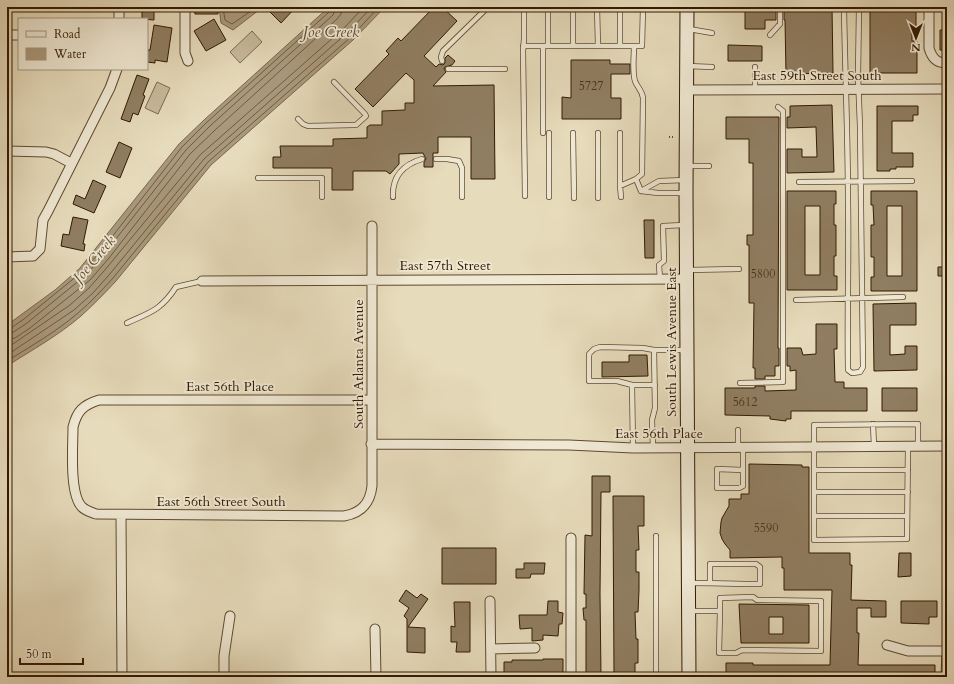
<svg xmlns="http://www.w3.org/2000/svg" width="954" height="684" font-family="Cardo,serif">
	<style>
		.green { fill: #c7ba9c; stroke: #7c6a4f }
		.water { fill: #a9997c; stroke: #79664b }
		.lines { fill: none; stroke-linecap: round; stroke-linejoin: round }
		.shore { stroke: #6e5a3f; stroke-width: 1 }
		.building { fill: #907e62; stroke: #321a02; fill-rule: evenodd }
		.lane-casing { stroke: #5f4a30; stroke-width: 6 }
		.street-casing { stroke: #5f4a30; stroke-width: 11 }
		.secondary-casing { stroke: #321a02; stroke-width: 15 }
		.path { stroke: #321a02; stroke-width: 1.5; stroke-dasharray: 1 2; stroke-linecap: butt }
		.lane { stroke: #efe8d3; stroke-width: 4.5 }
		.street { stroke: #efe8d3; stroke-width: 9 }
		.secondary { stroke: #efe8d3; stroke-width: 13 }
		.labels { text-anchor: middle; stroke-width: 3.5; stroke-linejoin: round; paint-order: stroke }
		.number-label { font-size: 12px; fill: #4a331a }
		.street-label { font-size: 14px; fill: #321a02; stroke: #efe8d3 }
		.water-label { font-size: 15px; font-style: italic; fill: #624d33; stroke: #efe8d3 }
	</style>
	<rect width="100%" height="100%" fill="#e6dbbb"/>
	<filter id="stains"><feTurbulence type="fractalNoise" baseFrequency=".005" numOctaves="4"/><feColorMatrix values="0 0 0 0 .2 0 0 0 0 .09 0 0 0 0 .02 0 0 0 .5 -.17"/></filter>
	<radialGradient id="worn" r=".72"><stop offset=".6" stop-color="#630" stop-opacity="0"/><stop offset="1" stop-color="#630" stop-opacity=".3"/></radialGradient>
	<path class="green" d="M 252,31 L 262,42 L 240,63 L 230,52 Z
		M 157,82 L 170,88 L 158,114 L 145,108 Z"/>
	<path class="water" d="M 219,7 L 253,7 L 259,10 L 233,30 L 221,23 Z
		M 329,7 L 385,7 L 353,40 L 211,165 L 116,281 C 105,293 93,305 81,316 C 59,335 32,350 7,366 L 7,325 L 55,290 L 80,268 L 179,144 L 204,120 Z"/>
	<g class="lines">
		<path class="shore" d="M 223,7 L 225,20 L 232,24 L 251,11 L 252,7
			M 7,328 L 11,328 L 24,319 L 83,271 L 101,251 L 182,147 L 206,123 L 329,12 L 331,7
			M 7,333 L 12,333 L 27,323 L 86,275 L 104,254 L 186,150 L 210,126 L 333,15 L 336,7
			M 7,339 L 15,338 L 30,328 L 90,280 L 109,258 L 190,154 L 214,131 L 337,19 L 341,14 L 342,7
			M 7,348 L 70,305 L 89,288 L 104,271 L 200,155 L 343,29 L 364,7
			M 7,355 L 74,310 L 93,293 L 109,275 L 204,159 L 347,33 L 372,7
			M 7,361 C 31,346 56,332 78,313 C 91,302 102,290 113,278 L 208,162 L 351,37 L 379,7"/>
	</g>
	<path class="building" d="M 142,7 L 154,7 L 154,20 L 142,19 Z
		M 194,7 L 218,7 L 218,14 L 195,14 Z
		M 271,7 L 296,7 L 281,23 L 268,10 Z
		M 434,7 L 442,7 L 457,21 L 424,56 L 436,67 L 439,64 L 443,65 L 445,63 L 445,58 L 448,55 L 455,61 L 452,65 L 445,67 L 444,69 L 446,72 L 433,86 L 494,85 L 495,179 L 471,179 L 471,137 L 438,137 L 438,153 L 433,153 L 433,167 L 424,167 L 424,162 L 426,159 L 423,153 L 399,154 L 399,164 L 390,174 L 386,171 L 353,171 L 353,190 L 332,190 L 332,168 L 273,168 L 273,157 L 281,157 L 280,146 L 333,146 L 333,139 L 367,138 L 367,127 L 370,125 L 382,125 L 382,111 L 405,110 L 405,103 L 414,103 L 414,80 L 406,73 L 373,107 L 355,89 L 389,54 L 386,51 L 398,38 L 401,41 Z
		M 745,7 L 776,7 L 776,20 L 765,20 L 765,29 L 745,29 Z
		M 784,7 L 832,7 L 833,73 L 786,74 L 785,20 L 784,20 Z
		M 870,7 L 916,7 L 916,28 L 912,28 L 912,41 L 917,41 L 917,73 L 870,73 Z
		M 214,19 L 226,40 L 206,51 L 194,31 Z
		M 154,25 L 172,28 L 167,62 L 155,60 L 155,63 L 147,62 L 147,50 L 150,50 Z
		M 940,30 L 947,30 L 947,50 L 940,50 Z
		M 728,45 L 762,46 L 762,61 L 728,61 Z
		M 571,60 L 610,60 L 610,64 L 630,64 L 630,74 L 611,74 L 611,98 L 621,98 L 621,119 L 562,119 L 562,97 L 571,98 Z
		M 137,75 L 149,79 L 143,95 L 145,96 L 138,115 L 133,113 L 130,122 L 121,119 Z
		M 832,105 L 834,172 L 787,173 L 787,149 L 802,149 L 802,157 L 817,157 L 816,127 L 787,128 L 787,117 L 790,117 L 790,106 Z
		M 877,106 L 918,106 L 918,115 L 913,115 L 913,121 L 892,121 L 892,153 L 913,153 L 913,167 L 896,167 L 896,169 L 890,169 L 890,171 L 877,171 Z
		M 726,117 L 779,117 L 778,348 L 779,348 L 779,366 L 775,366 L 775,376 L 765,376 L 765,379 L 755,379 L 755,368 L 753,368 L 754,303 L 749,303 L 749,245 L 747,245 L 747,235 L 753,235 L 753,163 L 749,163 L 749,139 L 726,139 Z
		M 119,142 L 132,148 L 120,178 L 106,172 Z
		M 93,180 L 106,186 L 94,213 L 73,204 L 76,195 L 85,199 Z
		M 787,191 L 836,191 L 836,204 L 834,204 L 834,225 L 836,225 L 836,256 L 834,256 L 834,276 L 837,276 L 837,290 L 787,290 ZM 805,206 L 820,206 L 820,275 L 805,275 Z
		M 871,191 L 917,191 L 917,291 L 871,291 L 871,277 L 874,277 L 874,257 L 871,257 L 871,225 L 874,225 L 873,205 L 871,205 ZM 887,206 L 902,206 L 902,276 L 887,276 Z
		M 73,217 L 88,220 L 83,244 L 85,244 L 84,251 L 61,246 L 63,234 L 69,235 Z
		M 644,220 L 654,220 L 654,258 L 645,258 Z
		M 938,267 L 947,267 L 947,276 L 938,276 Z
		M 916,303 L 916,325 L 890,325 L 890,355 L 905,354 L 905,346 L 917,346 L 917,370 L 874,371 L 873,304 Z
		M 816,324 L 837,324 L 837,349 L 834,349 L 835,382 L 844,382 L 844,388 L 867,388 L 867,411 L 791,411 L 791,419 L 786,419 L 786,421 L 770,419 L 770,416 L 725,415 L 725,388 L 755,388 L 755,386 L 765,386 L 765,391 L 796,390 L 796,370 L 790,371 L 790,366 L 787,366 L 787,348 L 801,348 L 803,355 L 816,354 Z
		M 629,355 L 647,355 L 648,376 L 602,377 L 602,362 L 629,362 Z
		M 882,388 L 917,388 L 917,411 L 882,411 Z
		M 749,464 L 802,465 L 802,467 L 809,467 L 809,553 L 850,553 L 850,565 L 852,565 L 851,600 L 886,601 L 886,617 L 871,617 L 871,608 L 857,608 L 857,633 L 859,633 L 858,665 L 935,665 L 935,677 L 726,677 L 726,663 L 753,663 L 753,665 L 830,665 L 832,590 L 784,590 L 784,568 L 782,568 L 782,557 L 730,558 L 730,550 L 725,544 L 722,539 L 720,533 L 721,522 L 722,518 L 729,506 L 729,499 L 741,499 L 741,494 L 749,494 Z
		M 592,476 L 610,476 L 610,492 L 601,492 L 600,594 L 601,677 L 586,677 L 586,620 L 584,620 L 583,608 L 586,608 L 586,594 L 584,594 L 585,535 L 592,536 Z
		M 613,496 L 644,496 L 644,526 L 638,526 L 639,550 L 636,550 L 636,572 L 639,572 L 639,590 L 638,612 L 635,612 L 636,639 L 638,639 L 638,663 L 635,663 L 635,677 L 614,677 Z
		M 442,548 L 496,548 L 496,584 L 442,584 Z
		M 899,553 L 911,553 L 911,576 L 898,577 Z
		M 524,563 L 545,563 L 544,574 L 531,574 L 530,578 L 516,578 L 516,569 L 524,569 Z
		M 406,590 L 417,598 L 421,594 L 428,599 L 408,627 L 425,628 L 425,653 L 407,652 L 407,619 L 404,616 L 409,608 L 399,601 Z
		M 548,601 L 558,601 L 558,612 L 563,613 L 562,624 L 559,624 L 558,636 L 543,635 L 543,640 L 532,641 L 532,628 L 520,629 L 519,615 L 547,615 Z
		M 901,601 L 937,601 L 937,617 L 929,617 L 929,624 L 901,623 Z
		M 454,602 L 470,602 L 470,652 L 456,652 L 457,642 L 451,642 L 451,626 L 455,627 Z
		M 739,604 L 809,605 L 809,643 L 741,643 ZM 769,617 L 783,617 L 783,634 L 769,634 Z
		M 543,659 L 563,659 L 563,677 L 504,677 L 504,662 L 512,662 L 512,660 L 543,660 Z"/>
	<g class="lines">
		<g class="lane-casing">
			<path id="lane" d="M 524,7 L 524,39 L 523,51 L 525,196
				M 548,7 L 548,46
				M 573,7 L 573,46
				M 597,7 L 598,46
				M 844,7 C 845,72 848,137 848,202 C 849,258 847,314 848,370 L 852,373 L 860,372 L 863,367 L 860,127 L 858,76 L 859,7
				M 688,9 L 715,9
				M 689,29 L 712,33
				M 770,35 L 780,24 L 780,7
				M 523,46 L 642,46 L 643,7
				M 543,46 L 543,133
				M 620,46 L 620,7
				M 442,61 L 441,57 L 443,51 L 488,7
				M 687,66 L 712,67
				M 448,69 L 505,69
				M 755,89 L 755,67
				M 298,119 L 303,124 L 308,126 L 353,125 L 356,125 L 366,116 L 365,114 L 334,82
				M 549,133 L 549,197
				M 573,133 L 574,198
				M 598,133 L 598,198
				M 620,133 L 620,186 L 621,197
				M 436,159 L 447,159 L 459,161 L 462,168 L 462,197
				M 688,166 L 709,166
				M 258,178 L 322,178 L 322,197
				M 636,179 L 641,191
				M 799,182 L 912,181
				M 620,186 L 636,179 L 642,174 L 643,98 C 642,90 637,87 635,81 C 632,71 634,57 634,46
				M 641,191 L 659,181 L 685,180
				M 641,191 L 658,193 L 685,193
				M 393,197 C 392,177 402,165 422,159
				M 688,270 L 739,269
				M 660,279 L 659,265 L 664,261 L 663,226 L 684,225
				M 796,300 L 903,297
				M 127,323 C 151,312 161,310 176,287 L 202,281
				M 740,383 L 783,382 L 783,111 L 778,107
				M 632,385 L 633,448
				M 655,385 L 632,385 L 617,381 L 589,381 L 589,354 L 594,349 L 600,347 L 643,348 L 654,350 L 686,350
				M 873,424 L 874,446
				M 738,430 L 738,447
				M 908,446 L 907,539 L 814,540 L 814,425 L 918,424 L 918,446
				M 653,447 L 652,420 L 655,408 L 654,350
				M 743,447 L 743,486 L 739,488 L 717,488 L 717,469 L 743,470
				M 814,470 L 908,470
				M 814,492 L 908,492
				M 814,516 L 907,516
				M 690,583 C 713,583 736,584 760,584 L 760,567 L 756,564 L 710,564 L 710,583
				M 690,611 L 720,611 L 719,653 L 736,653 L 742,650 L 821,651 L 821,601 L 757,600 L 753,597 L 720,598 L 720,611
				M 656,677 L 656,536"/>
		</g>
		<g class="street-casing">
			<path id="street" d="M 185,7 L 185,53 L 188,61
				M 929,7 L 929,48 C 932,58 936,63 947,63
				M 119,19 L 119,7
				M 7,35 L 19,35
				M 687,90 L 947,89
				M 7,151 L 46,152 L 54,154 L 71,163
				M 372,226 L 372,486 C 370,504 361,513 344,516 L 96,514 C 91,512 86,511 82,507 C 69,494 73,446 73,427 C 77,411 83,405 99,400 L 372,400
				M 7,257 L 33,256 L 40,249 L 43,220 L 48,211 L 110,88 L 117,69
				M 202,281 L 687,279
				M 371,444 L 569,445 L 633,448 L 947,446
				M 121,515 L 122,677
				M 571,538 L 571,677
				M 490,601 L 491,677
				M 375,629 L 376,677
				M 887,645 L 908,651 L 947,651
				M 491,649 L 535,648
				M 224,677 L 224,656 L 230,616
				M 946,677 L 947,651"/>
		</g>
		<g class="secondary-casing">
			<path id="secondary" d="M 687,7 L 686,193 L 689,677"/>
		</g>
		<path class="path" d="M 669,137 L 675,137"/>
		<use href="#lane" class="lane"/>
		<use href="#street" class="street"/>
		<use href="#secondary" class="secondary"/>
	</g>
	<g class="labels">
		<g class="number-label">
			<text x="591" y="90">5727</text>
			<text x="763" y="278">5800</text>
			<text x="745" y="406">5612</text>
			<text x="766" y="532">5590</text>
		</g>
		<g class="street-label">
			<text x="817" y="80">East 59th Street South</text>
			<text x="445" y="270">East 57th Street</text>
			<text transform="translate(671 342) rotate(-90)" y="5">South Lewis Avenue East</text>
			<text transform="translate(358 364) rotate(-90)" y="5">South Atlanta Avenue</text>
			<text x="230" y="391">East 56th Place</text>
			<text x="659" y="438">East 56th Place</text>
			<text x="221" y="506">East 56th Street South</text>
		</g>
		<g class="water-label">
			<text x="331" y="37">Joe Creek</text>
			<text transform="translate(94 259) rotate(-50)" y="5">Joe Creek</text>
		</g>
	</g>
	<rect width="954" height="684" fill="none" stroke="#e6dbbb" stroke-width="24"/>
	<rect x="8" y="8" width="938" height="668" fill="none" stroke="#321a02" stroke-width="2"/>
	<rect x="12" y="12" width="930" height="660" fill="none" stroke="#321a02"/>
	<rect x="18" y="18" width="130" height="52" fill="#efe8d3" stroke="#a3967f"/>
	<rect x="26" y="31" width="20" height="6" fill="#efe8d3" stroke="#a3967f"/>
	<text x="54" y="38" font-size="12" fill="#321a02">Road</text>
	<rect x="26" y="48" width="20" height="12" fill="#a9997c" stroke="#a3967f"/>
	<text x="54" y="58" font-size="12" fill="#321a02">Water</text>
	<g transform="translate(916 38) rotate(180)" stroke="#efe8d3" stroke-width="3" paint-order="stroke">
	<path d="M0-3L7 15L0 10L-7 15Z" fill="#321a02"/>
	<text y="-6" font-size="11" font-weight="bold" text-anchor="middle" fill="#321a02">N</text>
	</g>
	<path d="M20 658v6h63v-6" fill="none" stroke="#321a02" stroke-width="2"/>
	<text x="26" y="658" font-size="12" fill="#321a02" stroke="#efe8d3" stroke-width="3" paint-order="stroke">50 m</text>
	<rect width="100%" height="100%" filter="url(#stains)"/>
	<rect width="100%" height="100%" fill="url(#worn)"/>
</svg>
